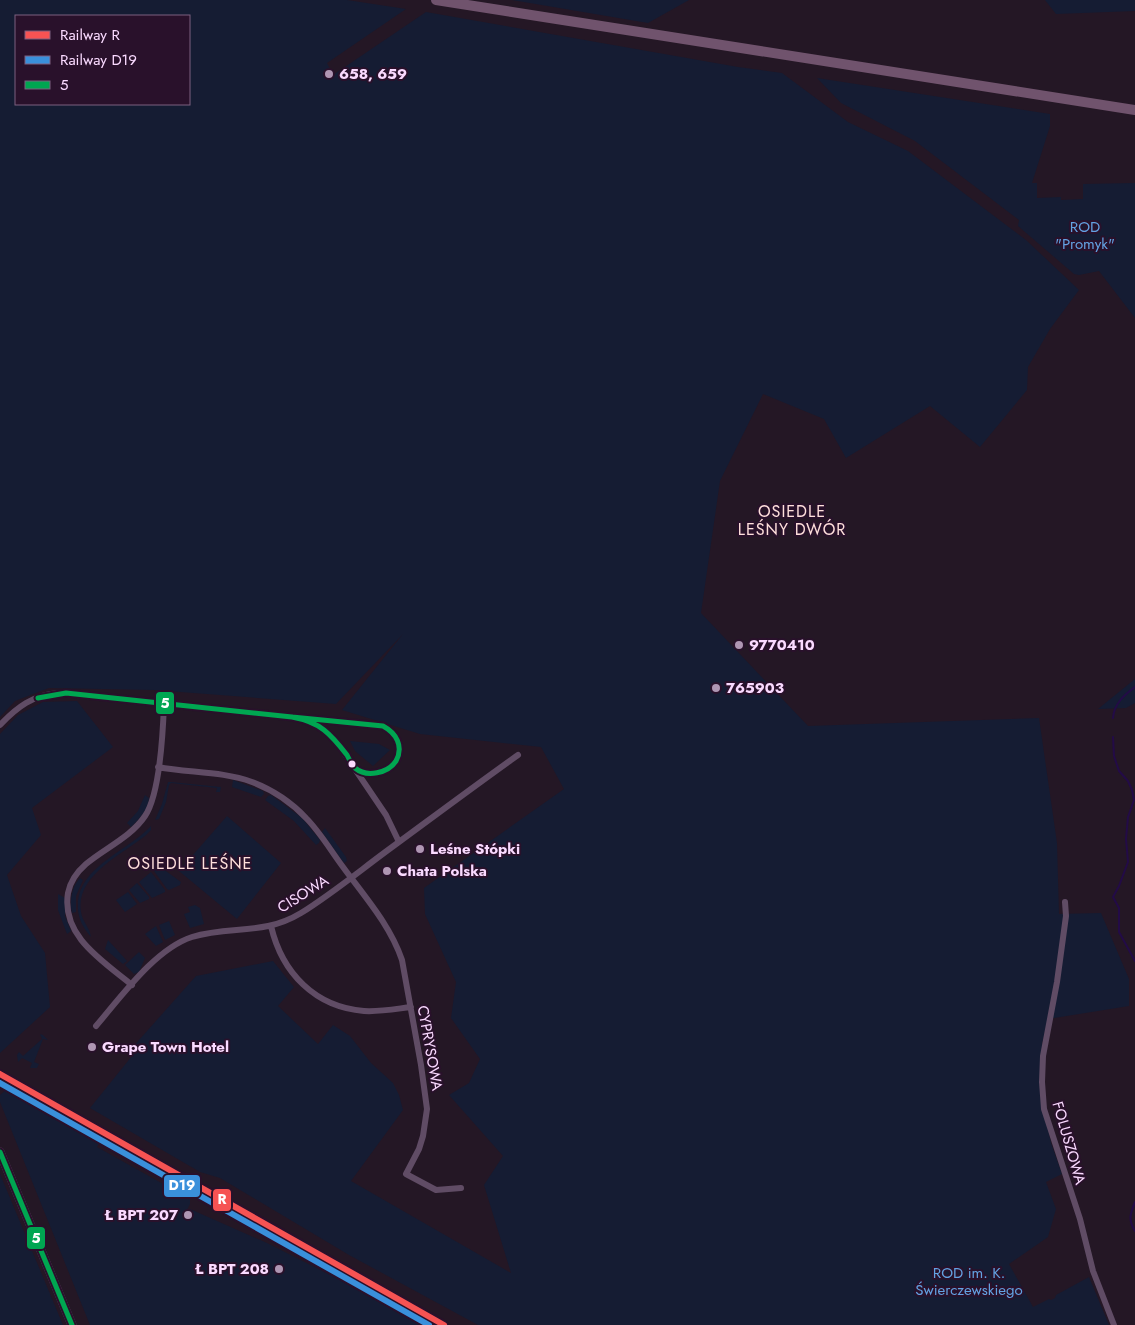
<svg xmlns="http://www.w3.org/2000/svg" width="1135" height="1325" font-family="Jost,sans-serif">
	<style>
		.green { fill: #151c33; fill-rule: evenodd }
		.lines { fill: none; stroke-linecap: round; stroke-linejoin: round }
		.stream { stroke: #230b47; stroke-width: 2 }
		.minor { stroke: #604c65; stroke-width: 6 }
		.secondary { stroke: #654f6b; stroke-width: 9 }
		.primary { stroke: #70536d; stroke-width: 10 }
		.bus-1-casing { stroke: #29112b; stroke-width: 9 }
		.bus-1 { stroke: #00a651; stroke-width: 5 }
		.rail-1-casing { stroke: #29112b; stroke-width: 10 }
		.rail-2-casing { stroke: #29112b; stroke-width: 10 }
		.rail-1 { stroke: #f65353; stroke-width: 6 }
		.rail-2 { stroke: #3a90db; stroke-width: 6 }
		.poi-dot { fill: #af96b3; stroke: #29112b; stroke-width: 2 }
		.bus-dot { fill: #fadaff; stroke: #29112b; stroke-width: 2 }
		.labels { text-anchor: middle; stroke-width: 4; stroke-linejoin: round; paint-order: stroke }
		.poi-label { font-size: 15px; font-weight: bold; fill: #fadaff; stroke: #29112b; text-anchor: start }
		.park-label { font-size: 15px; fill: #63a2e2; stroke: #29112b }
		.street-label { font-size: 15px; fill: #fadaff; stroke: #29112b }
		.neighbourhood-label { font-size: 16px; letter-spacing: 1px; fill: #ffe0dc; stroke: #29112b }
		.line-badge { stroke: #29112b; stroke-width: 2 }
		.badge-label { font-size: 14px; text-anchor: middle; font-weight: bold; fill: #fff }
	</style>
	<rect width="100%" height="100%" fill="#241725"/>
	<path class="green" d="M 0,0 L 347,0 L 406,9 L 327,63 L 333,75 L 426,12 L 738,67 L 782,73 L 848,122 L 908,151 L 1026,240 L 1079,290 L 1050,329 L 1028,367 L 1027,390 L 980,447 L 930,406 L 846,458 L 824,419 L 763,394 L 720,481 L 701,613 L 808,726 L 1039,718 L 1057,843 L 1059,914 L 1101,913 L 1129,979 L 1129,1006 L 1048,1019 L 1042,1044 L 1044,1110 L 1051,1143 L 1062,1174 L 1046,1182 L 1056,1209 L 1048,1237 L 1009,1264 L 1033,1307 L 1049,1299 L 1051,1300 L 1055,1298 L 1056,1295 L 1089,1277 L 1109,1325 L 478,1325 L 349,1255 L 220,1178 L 200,1172 L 90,1108 L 132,1056 L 131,1049 L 196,976 L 273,961 L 294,987 L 278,1006 L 318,1044 L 333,1025 L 350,1036 L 371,1063 L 393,1083 L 399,1095 L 403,1110 L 351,1181 L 511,1273 L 484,1185 L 503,1156 L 449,1095 L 469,1083 L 480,1059 L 451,1018 L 456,982 L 425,914 L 424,888 L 564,789 L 541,747 L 420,734 L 342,710 L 403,634 L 336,704 L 154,690 L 49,688 L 15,701 L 0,717 ZM 16,16 L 189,16 L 189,104 L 16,104 Z
		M 512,0 L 689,0 L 648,23 Z
		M 1045,0 L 1135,0 L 1135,11 L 1056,14 Z
		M 817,78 L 1050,114 L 1050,126 L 1032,183 L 1037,183 L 1037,198 L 1061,197 L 1061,200 L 1083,199 L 1083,184 L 1135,183 L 1135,318 L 1099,271 L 1079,275 L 1074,274 L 1018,226 L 1019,220 L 915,141 L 841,103 Z
		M 1135,679 L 1135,703 L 1126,708 L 1098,709 Z
		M 77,701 L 113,747 L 32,808 L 41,835 L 7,875 L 21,916 L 45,953 L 50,1007 L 0,1053 L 0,734 L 18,715 L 43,702 Z
		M 350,741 L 379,744 L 390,750 L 373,766 L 355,751 Z
		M 233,780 L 263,791 L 264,794 L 261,797 L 232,787 Z
		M 168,782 L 171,782 L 221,787 L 220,792 L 216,792 L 217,788 L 171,783 L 169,785 L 166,802 L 159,819 L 155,820 L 162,804 Z
		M 145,795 L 149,798 C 149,809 139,819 131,827 L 127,823 L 138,811 Z
		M 271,795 L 302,818 L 320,840 L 319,843 L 316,845 L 294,821 L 265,800 L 268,796 Z
		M 227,816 L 281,863 L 237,919 L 179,871 Z
		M 151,826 L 151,830 L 145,836 C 121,855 75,876 81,912 C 82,921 90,928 91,937 C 83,928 77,917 78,905 C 78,867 128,851 151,826 Z
		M 325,828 L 346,857 L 347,861 L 344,863 L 322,832 Z
		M 159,866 L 181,882 L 180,885 L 169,890 L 167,889 L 154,871 Z
		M 151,872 L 165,890 L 165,892 L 152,898 L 139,882 Z
		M 80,878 L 83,880 L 76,896 L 76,912 L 72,913 C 69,902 72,886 80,878 Z
		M 137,883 L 149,897 L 149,899 L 140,903 L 129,890 Z
		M 128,892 L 137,904 L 125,912 L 116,900 Z
		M 58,894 L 65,898 L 65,916 L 71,931 L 67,934 L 58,910 Z
		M 195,905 L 200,908 L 204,924 L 190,928 L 184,914 L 190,912 L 188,907 Z
		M 169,921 L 175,935 L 165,940 L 159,925 Z
		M 156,926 L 163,942 L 156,946 L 145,934 Z
		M 108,940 L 127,961 L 123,964 L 105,949 Z
		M 139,952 L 145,958 L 139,972 L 134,974 L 125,965 Z
		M 40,1034 L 43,1035 L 48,1040 L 43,1039 L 34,1062 L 39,1064 L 37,1068 L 30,1068 L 32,1063 L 22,1058 L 18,1062 L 17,1055 L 19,1052 L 23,1056 L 42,1039 Z
		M 8,1088 L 101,1140 L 97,1147 L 190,1199 L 190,1204 L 186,1212 L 190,1209 L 267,1243 L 429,1325 L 90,1325 L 0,1102 L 0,1095 Z
		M 0,1174 L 63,1325 L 0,1325 Z"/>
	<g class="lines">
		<path class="stream" d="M 1113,718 C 1114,704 1124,695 1135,687
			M 1113,737 L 1114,756 L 1119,771 L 1128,781 L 1132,790 L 1134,800 L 1128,817 L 1126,839 L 1128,862 L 1119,886 L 1113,897 L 1119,908 L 1119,932 L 1135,961
			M 1135,1202 C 1130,1214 1128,1220 1135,1231"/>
		<path class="minor" d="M 0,725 C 17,707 33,695 58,693 L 303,719 L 323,728 L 338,744 L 386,815 L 399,842
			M 158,767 C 189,773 222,771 252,782 C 273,790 291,802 306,818 C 320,832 331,851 343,867 C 365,897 390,925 402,960 L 421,1065 L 427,1109 L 423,1136 L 419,1149 L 406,1174 L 436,1190 L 461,1188
			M 1065,902 L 1066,916 L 1057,982 L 1043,1056 L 1042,1082 L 1044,1109 L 1080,1219 L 1093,1271 L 1114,1325
			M 271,926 C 282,973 315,1007 364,1011 C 380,1012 395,1009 411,1007
			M 132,985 C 103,961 61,936 68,893 C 70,882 78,871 86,864 C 105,848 131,837 145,816 C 160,794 163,731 164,704
			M 96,1026 C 121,997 155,949 192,937 C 231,925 263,936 301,913 C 330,895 357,873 384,853 C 429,820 473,787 518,755"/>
		<path class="secondary" d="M 0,1152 L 72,1325"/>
		<path class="primary" d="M 436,0 L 1135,110"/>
		<g class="bus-1-casing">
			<path id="bus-1" d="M 38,698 L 66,693 L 292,717
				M 292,717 L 383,726 C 396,733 404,746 396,761 C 388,773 367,778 355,768 C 352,765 349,759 347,755 C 340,746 333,737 324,730 C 314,722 303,719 292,717 Z
				M 0,1152 L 72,1325"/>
		</g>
		<use href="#bus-1" class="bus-1"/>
		<g class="rail-1-casing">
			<path id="rail-1" d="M 0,1074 L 444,1325"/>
		</g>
		<g class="rail-2-casing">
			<path id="rail-2" d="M 0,1083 L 429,1325"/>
		</g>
		<use href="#rail-1" class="rail-1"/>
		<use href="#rail-2" class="rail-2"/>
	</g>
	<g class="poi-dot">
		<circle cx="329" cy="74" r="5"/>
		<circle cx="739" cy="645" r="5"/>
		<circle cx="716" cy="688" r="5"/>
		<circle cx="420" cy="849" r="5"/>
		<circle cx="387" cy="871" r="5"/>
		<circle cx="92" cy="1047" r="5"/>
		<circle cx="188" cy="1215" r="5"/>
		<circle cx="279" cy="1269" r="5"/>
	</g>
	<circle class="bus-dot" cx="352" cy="764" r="4.5"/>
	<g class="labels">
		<g class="poi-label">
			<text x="339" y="79">658, 659</text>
			<text x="749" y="650">9770410</text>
			<text x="726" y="693">765903</text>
			<text x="430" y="854">Leśne Stópki</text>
			<text x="397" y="876">Chata Polska</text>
			<text x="102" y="1052">Grape Town Hotel</text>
			<text x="178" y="1220" text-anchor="end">Ł BPT 207</text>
			<text x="269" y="1274" text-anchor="end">Ł BPT 208</text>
		</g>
		<g class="park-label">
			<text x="1085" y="232">ROD<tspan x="1085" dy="17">"Promyk"</tspan></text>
			<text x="969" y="1278">ROD im. K.<tspan x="969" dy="17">Świerczewskiego</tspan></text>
		</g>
		<g class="street-label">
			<text transform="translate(303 894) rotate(-32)" y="5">CISOWA</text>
			<text transform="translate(430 1048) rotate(80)" y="5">CYPRYSOWA</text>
			<text transform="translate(1069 1143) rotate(74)" y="5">FOLUSZOWA</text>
		</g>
		<g class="neighbourhood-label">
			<text x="792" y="517">OSIEDLE<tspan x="792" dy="18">LEŚNY DWÓR</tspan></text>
			<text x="190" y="869">OSIEDLE LEŚNE</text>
		</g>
	</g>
	<g class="line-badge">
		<rect x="155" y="691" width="20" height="24" rx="5" fill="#00a651"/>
		<rect x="163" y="1174" width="38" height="24" rx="5" fill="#3a90db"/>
		<rect x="212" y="1188" width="20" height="24" rx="5" fill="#f65353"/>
		<rect x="26" y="1226" width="20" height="24" rx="5" fill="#00a651"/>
	</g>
	<g class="badge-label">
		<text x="165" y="708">5</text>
		<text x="182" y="1190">D19</text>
		<text x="222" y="1204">R</text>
		<text x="36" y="1243">5</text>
	</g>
	<rect x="15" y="15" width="175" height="90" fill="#29112b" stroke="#7d6180"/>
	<rect x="25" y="31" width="25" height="8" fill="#f65353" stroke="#7d6180"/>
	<text x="60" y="40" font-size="15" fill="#fadaff">Railway R</text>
	<rect x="25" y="56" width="25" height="8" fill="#3a90db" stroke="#7d6180"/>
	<text x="60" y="65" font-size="15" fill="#fadaff">Railway D19</text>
	<rect x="25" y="81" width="25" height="8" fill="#00a651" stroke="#7d6180"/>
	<text x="60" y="90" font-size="15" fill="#fadaff">5</text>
</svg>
